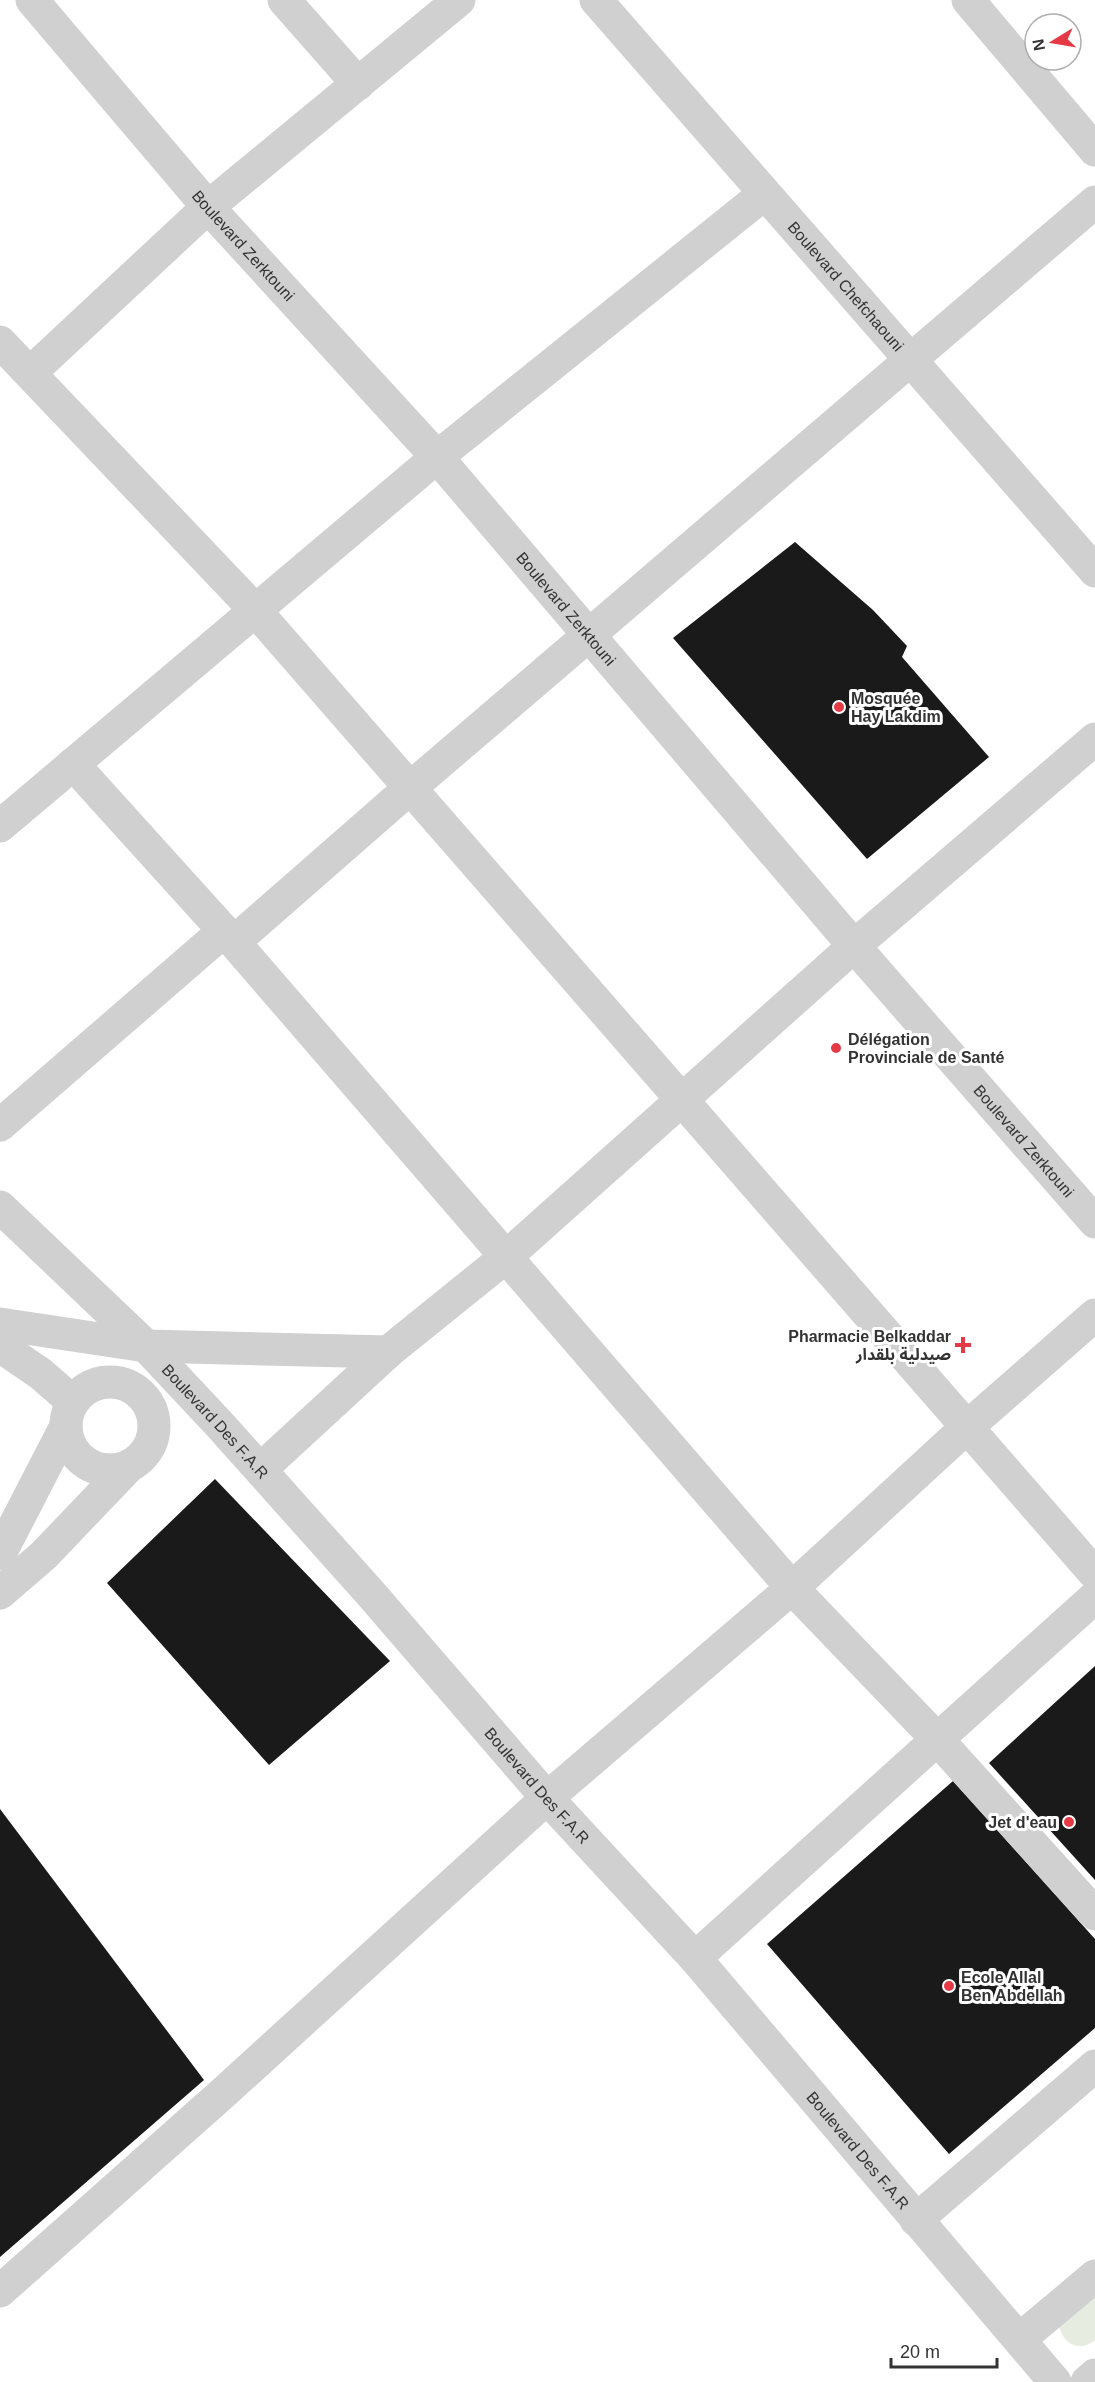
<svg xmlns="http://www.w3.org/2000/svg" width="1095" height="2382" font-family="Arial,'Noto Sans Arabic',sans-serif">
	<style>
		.green { fill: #e6ecdf }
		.building { fill: #1a1a1a }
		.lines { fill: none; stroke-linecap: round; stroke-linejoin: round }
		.minor { stroke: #d0d0d0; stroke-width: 33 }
		.poi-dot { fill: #e63946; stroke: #fff; stroke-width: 2 }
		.labels { text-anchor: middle; stroke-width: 6; stroke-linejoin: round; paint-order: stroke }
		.street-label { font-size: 16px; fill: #333; stroke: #fff }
		.poi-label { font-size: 16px; font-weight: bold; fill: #333; stroke: #fff; text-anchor: start }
	</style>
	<rect width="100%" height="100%" fill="#fff"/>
	<path class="green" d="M 1095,2286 L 1095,2340 C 1080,2353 1063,2344 1059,2326 Z"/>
	<path class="building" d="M 795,542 L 873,610 L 907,646 L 902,657 L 989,757 L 867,859 L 673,638 Z
		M 215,1479 L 390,1661 L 269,1765 L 107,1583 Z
		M 1095,1666 L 1095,1880 L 989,1763 Z
		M 953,1781 L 1095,1939 L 1095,2028 L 949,2154 L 767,1944 Z
		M 0,1809 L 204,2080 L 0,2257 Z"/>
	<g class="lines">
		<g class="minor">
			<path id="s1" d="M 32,0 L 208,207 L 437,457 L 854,946 L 1095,1222"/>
			<path d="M 284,0 L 358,84"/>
			<path id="s2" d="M 596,0 L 1095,571"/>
			<path d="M 968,0 L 1095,150"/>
			<path d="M 0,342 L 255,610 L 1095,1574"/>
			<path d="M 30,373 L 208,207 L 459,0"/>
			<path d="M 73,764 L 234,942 L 792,1588 L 938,1740 L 1095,1914"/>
			<path d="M 0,826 L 437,457 L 764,194"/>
			<path d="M 234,942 L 410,788 L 1095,202"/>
			<path d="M 0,1125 L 224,931"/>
			<path id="s3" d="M 0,1207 L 146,1346 L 220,1425 L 372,1595 L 547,1798 L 695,1958 L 1055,2382"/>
			<path d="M 0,1324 L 146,1346 L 388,1352"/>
			<path d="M 0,1346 L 41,1374 L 73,1402"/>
			<circle cx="110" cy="1426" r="44"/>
			<path d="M 261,1469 L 388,1352 L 507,1256 L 854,946 L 1095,739"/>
			<path d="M 0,1554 L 66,1426"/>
			<path d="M 0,1593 L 44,1555 L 129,1466"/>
			<path d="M 695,1958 L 1095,1597"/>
			<path d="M 916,2220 L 1095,2066"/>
			<path d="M 0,2291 L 222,2094 L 547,1798 L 792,1588 L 966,1428 L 1095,1315"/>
			<path d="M 1020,2339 L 1095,2276"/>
			<path d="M 1087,2382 L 1095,2375"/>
		</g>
	</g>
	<g class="poi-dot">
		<circle cx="839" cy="707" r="6"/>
		<circle cx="836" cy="1048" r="6"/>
		<path d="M960 1336h6v6h6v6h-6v6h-6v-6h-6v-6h6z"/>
		<circle cx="1069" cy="1822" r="6"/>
		<circle cx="949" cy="1986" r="6"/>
	</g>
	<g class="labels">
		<g class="street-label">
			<text dy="6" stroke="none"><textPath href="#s1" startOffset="324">Boulevard Zerktouni</textPath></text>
			<text dy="6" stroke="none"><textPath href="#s2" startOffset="380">Boulevard Chefchaouni</textPath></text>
			<text dy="6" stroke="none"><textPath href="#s1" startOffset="810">Boulevard Zerktouni</textPath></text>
			<text dy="6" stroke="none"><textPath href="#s1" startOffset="1512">Boulevard Zerktouni</textPath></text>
			<text dy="6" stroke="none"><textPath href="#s3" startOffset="304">Boulevard Des F.A.R</textPath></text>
			<text dy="6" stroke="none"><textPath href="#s3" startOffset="790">Boulevard Des F.A.R</textPath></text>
			<text dy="6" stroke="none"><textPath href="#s3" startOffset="1276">Boulevard Des F.A.R</textPath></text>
		</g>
		<g class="poi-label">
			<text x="851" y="704">Mosquée<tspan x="851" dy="18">Hay Lakdim</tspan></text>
			<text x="848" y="1045">Délégation<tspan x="848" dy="18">Provinciale de Santé</tspan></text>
			<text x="951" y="1342" text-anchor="end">Pharmacie Belkaddar<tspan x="951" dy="18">صيدلية بلقدار</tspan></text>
			<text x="1057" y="1828" text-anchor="end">Jet d'eau</text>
			<text x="961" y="1983">Ecole Allal<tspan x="961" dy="18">Ben Abdellah</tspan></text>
		</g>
	</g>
	<g transform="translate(1053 42) rotate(259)"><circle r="28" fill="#ffffff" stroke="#adadad" stroke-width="1.5"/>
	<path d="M0-4.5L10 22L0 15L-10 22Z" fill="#e63946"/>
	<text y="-9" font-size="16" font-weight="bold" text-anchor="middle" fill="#333333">N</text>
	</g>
	<path d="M891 2358v9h106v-9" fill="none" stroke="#333333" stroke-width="3"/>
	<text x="900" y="2358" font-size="18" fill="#333333" stroke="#ffffff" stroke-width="4.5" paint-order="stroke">20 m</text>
</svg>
